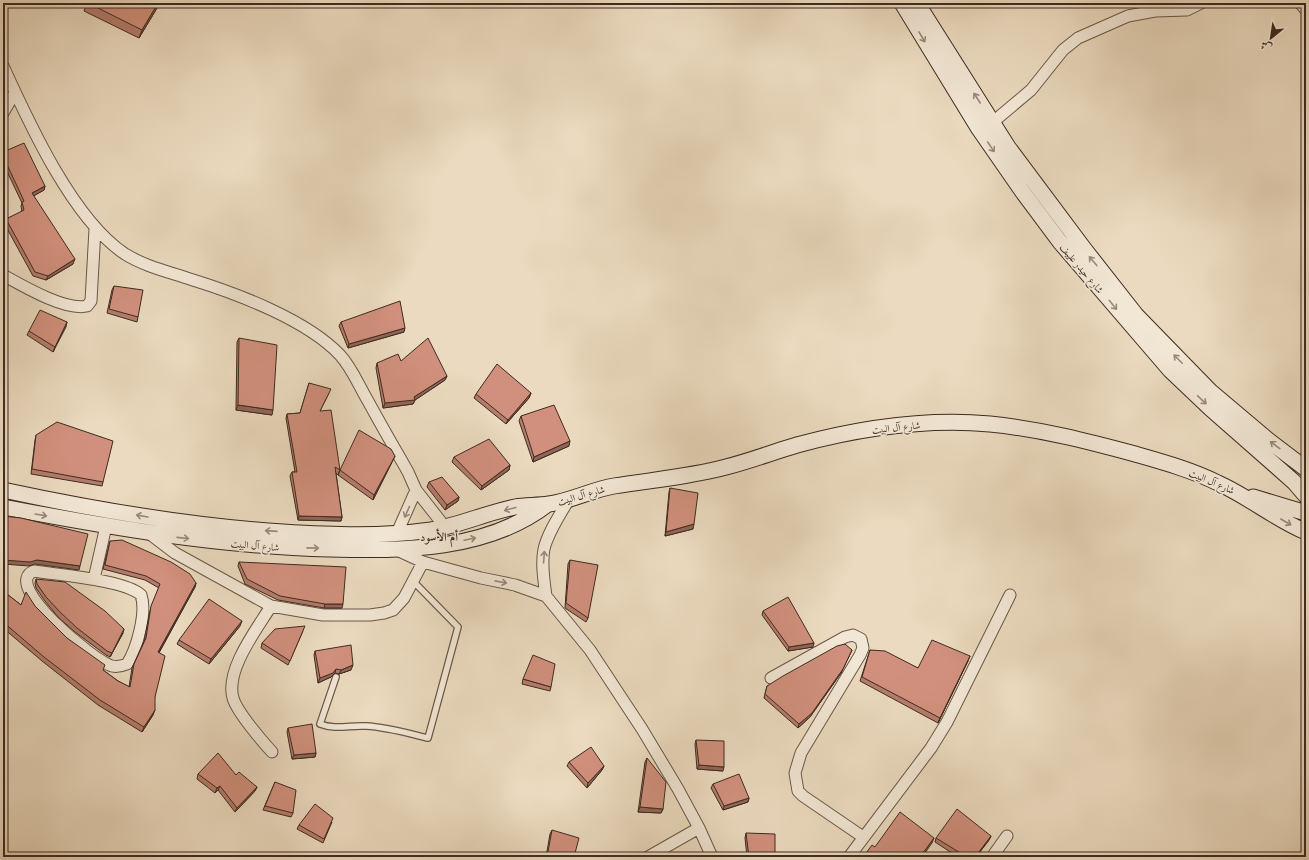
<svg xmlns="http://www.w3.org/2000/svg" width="1309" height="860" font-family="'Libre Caslon Text',Amiri,serif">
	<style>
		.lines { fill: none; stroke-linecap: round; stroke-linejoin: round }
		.lane-casing { stroke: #695748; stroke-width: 8 }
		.street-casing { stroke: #695748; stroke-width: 13 }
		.secondary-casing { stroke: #3e2b20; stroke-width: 17 }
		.lane { stroke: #f2e7d5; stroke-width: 5.5 }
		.street { stroke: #f2e7d5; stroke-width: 11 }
		.secondary { stroke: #f2e7d5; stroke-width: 15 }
		.wall { fill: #b47c6c; stroke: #3e2b20 }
		.shaded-wall { fill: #926558; stroke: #3e2b20 }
		.building { fill: #d1907d; stroke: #3e2b20 }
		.oneway { stroke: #98897a }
		.labels { text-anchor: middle; stroke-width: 3; stroke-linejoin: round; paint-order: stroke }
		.street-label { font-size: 10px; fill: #3e2b20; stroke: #f2e7d5 }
		.quarter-label { font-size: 12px; font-weight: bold; fill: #3e2b20; stroke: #f2e7d5 }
	</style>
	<rect width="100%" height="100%" fill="#ebdabf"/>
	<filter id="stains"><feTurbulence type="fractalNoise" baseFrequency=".005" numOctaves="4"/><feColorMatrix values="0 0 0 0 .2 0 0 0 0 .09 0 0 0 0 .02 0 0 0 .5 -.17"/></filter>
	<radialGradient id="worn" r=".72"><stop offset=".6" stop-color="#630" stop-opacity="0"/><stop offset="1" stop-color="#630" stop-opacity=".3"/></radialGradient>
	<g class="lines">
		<g class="lane-casing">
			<path id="lane" d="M 336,677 L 320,724 C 335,730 350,725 366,726 C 387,727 407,733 428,738 L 458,627 L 413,581"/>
		</g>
		<g class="street-casing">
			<path id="street" d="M 1300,3 L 1306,10
				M 3,66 C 29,123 73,220 125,254 C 146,267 170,272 193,280 C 238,294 307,320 340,355 C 352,368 359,386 368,401 C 381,425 395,449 408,472 L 416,490 L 445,527
				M 3,113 L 15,92
				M 993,122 L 1031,90 L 1063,50 L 1078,38 L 1128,16 L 1155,11 L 1187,10 L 1201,3
				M 3,275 C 23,286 65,311 87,306 L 91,301 L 95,229
				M 397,533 L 416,490
				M 150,534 L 175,553 L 271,606 L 323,615 L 370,615 L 384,613 L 393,610 L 404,598 L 423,562
				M 397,550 L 423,562 L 481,578 L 515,585 L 546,596 L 590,650 L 642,729 L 678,789 L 699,828 L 712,857
				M 34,571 C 58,575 125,580 141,595 C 147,612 137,649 127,664 C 122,666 117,667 112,666 C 94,661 0,584 34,571 Z
				M 94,579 L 106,526
				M 546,596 C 544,581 541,564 544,549 C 548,532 560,515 569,499
				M 271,606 C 257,629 225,670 233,698 C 237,712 262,741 272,752
				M 771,678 L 845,637 L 853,635 L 861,639 L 863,648 L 860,655 L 801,753 L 795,773 L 798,791 L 803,796 L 863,837
				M 648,857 L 699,828
				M 849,857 L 931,748 L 947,722 L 1010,595
				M 992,857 L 1007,836"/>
		</g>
		<g class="secondary-casing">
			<path id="secondary" d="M 902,3 L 979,129 L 1022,191 L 1060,242 L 1170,370 L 1210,408 L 1294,482 L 1306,496
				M 917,3 L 1008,147 L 1085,250 L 1136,315 L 1210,391 L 1268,440 L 1306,469
				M 3,490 C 96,510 188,526 283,532 C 332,535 381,537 431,530 C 460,525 486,513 515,507 C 526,505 537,506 549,504 C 571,501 591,490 614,486 C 651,480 689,477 726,467 C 750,461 773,452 797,445 C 860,428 925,418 990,424 C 1040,429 1087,441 1135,454 C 1163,462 1192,470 1218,483 C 1249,497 1275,519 1306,532
				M 1253,497 L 1306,513
				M 3,507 C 113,528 218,546 330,549 C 404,551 487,551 548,504"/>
		</g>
		<use href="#lane" class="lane"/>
		<use href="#street" class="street"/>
		<use href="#secondary" class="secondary"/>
	</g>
	<path class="wall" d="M 87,3 L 160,3 L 139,38 L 84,11 Z
		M 3,152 L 45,186 L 44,190 L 33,196 L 73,264 L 46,280 L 33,276 L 4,223 L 6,219 L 22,212 L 21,206 L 22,203 L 3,163 Z
		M 114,286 L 138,317 L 137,322 L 107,313 L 112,290 Z
		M 67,322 L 53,352 L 27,335 L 29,331 Z
		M 341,322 L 404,332 L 348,348 L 339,326 Z
		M 239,338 L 272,415 L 236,410 L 237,342 Z
		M 401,361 L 447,376 L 445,380 L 415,400 L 413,404 L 383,408 L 376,368 L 377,363 Z
		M 309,383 L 329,393 L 320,411 L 340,470 L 338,475 L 336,473 L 342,517 L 341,521 L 298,520 L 290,476 L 292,472 L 295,472 L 286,418 L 287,414 L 300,413 Z
		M 531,393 L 529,398 L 506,424 L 474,398 L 476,394 Z
		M 521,416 L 569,446 L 533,462 L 519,421 Z
		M 36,435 L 103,482 L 102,486 L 31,474 L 35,440 Z
		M 454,457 L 510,465 L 509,470 L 481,490 L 452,462 Z
		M 393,460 L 373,500 L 338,475 L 340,470 Z
		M 429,482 L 459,497 L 458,501 L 445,510 L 427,487 Z
		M 670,488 L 693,529 L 665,536 L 669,492 Z
		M 110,541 L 196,583 L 195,587 L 159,653 L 153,715 L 142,732 L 98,705 L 42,661 L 3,628 L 3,591 L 21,605 L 35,606 L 67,638 L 103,670 L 118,681 L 129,687 L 132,668 L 144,641 L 150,611 L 159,588 L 145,580 L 103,569 Z
		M 570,560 L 588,618 L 586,622 L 565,608 L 568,564 Z
		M 239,562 L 342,608 L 324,608 L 278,600 L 245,584 L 238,566 Z
		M 36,579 L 123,633 L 110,657 L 106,655 L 75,632 L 58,617 L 45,601 L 36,588 L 35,583 Z
		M 763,611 L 813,647 L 788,651 L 762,615 Z
		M 240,626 L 209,664 L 177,644 L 179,640 Z
		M 303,631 L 288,665 L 261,648 L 262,643 Z
		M 852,650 L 841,673 L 810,717 L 798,728 L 764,698 L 767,686 Z
		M 870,650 L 918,668 L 968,661 L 938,723 L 860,681 Z
		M 315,651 L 351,670 L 339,674 L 335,673 L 331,677 L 318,683 L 314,655 Z
		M 523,679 L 551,687 L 550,691 L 522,684 Z
		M 288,728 L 316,753 L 315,757 L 292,759 L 287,732 Z
		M 696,740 L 723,771 L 697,769 L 695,744 Z
		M 647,758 L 663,809 L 661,813 L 638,812 L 645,762 Z
		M 569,762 L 604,766 L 602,770 L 587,788 L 567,766 Z
		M 198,774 L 236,775 L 257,787 L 255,791 L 235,812 L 218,790 L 215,793 L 197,779 Z
		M 275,782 L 293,813 L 291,817 L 263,810 Z
		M 713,784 L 749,798 L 748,802 L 723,810 L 711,788 Z
		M 332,822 L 323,843 L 297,829 L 299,825 Z
		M 552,830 L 574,857 L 546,857 L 550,834 Z
		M 746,833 L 775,857 L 747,857 L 745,838 Z
		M 991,836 L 989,840 L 976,857 L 958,857 L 935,842 L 936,838 Z"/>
	<path class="shaded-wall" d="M 158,3 L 160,3 L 139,38 L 142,30 Z
		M 45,186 L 44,190 L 30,198 L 32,193 Z
		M 75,259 L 73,264 L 46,280 L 48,276 Z
		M 67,322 L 66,327 L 53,352 L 55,347 Z
		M 405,328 L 404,332 L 348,348 L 349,344 Z
		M 447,376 L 445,380 L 415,400 L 413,404 L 383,408 L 385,403 L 414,397 Z
		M 531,393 L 529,398 L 506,424 L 508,420 Z
		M 238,405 L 273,410 L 272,415 L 236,410 Z
		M 570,441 L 569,446 L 533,462 L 534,457 Z
		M 395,456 L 373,500 L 374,495 Z
		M 510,465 L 509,470 L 481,490 L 482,486 Z
		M 459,497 L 458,501 L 445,510 L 447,505 Z
		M 299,516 L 342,517 L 341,521 L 298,520 Z
		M 694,524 L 693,529 L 665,536 L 666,532 Z
		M 3,560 L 37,560 L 80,566 L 79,570 L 35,564 L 29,566 L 3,564 Z
		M 196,583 L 195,587 L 157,656 L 158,652 Z
		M 325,604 L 343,604 L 342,608 L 324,608 Z
		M 242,621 L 240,626 L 209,664 L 211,659 Z
		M 124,629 L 123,633 L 110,657 Z
		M 814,643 L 813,647 L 788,651 L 789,647 Z
		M 852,650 L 841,673 L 810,717 L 798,728 L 799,724 Z
		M 970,656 L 968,661 L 938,723 L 940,718 Z
		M 353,665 L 351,670 L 339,674 L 341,670 Z
		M 336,669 L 335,673 L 331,677 L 318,683 L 320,678 Z
		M 155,710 L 153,715 L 142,732 L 144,727 Z
		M 316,753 L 315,757 L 292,759 L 294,755 Z
		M 699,765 L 724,767 L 723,771 L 697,769 Z
		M 604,766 L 602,770 L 587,788 L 588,783 Z
		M 220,786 L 218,790 L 215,793 L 217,788 Z
		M 257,787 L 255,791 L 235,812 L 237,808 Z
		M 749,798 L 748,802 L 723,810 L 724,806 Z
		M 640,807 L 663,809 L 661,813 L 638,812 Z
		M 991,836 L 989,840 L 976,857 L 975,857 Z
		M 934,838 L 932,843 L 922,857 L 920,857 Z"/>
	<path class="building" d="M 88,3 L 158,3 L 142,30 Z
		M 24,143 L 45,186 L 32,193 L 75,259 L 48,276 L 35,272 L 6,219 L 24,210 L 22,202 L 24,201 L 3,156 L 3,152 Z
		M 114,286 L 143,290 L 138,317 L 109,309 Z
		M 400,301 L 405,328 L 349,344 L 341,322 Z
		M 40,310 L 67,322 L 55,347 L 29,331 Z
		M 239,338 L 277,345 L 273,410 L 238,405 Z
		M 428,338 L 447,376 L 414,397 L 415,400 L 385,403 L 377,363 L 398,354 L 401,361 Z
		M 497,364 L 531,393 L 508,420 L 476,394 Z
		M 309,383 L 331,389 L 320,411 L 331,410 L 340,470 L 335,467 L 342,517 L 299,516 L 292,472 L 297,472 L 287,414 L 300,413 Z
		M 554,405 L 570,441 L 534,457 L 521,416 Z
		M 57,422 L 113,441 L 103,482 L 32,469 L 36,435 Z
		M 359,430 L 391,449 L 395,456 L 374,495 L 340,470 Z
		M 489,439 L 510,465 L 482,486 L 454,457 Z
		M 442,477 L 459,497 L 447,505 L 429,482 Z
		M 670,488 L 698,493 L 694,524 L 666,532 Z
		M 3,516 L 21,518 L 88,534 L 80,566 L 37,560 L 30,562 L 3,560 Z
		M 122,540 L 171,562 L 190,574 L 196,583 L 158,652 L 165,656 L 155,697 L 155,710 L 144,727 L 100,700 L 44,657 L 3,622 L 3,591 L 21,605 L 26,592 L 35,606 L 67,638 L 105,665 L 103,670 L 118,681 L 130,687 L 134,664 L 146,638 L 151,606 L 160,584 L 146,576 L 105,565 L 110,541 Z
		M 570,560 L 598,565 L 588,618 L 566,603 Z
		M 239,562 L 346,567 L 343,604 L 325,604 L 280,596 L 247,579 Z
		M 36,579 L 65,582 L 105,611 L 124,629 L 112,653 L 107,651 L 77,628 L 60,612 L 46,597 L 37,584 Z
		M 788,597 L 814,643 L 789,647 L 763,611 Z
		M 209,599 L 242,621 L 211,659 L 179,640 Z
		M 305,626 L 290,661 L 262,643 L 275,629 Z
		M 932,640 L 970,656 L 940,718 L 862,677 L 870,650 L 885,651 L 918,668 Z
		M 845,644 L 852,650 L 843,669 L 812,713 L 799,724 L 765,694 L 767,686 L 783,676 L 837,646 Z
		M 351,645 L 353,665 L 341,670 L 336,669 L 333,673 L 320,678 L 315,651 Z
		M 533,655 L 555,664 L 551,687 L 523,679 Z
		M 312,724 L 316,753 L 294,755 L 288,728 Z
		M 696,740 L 724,741 L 724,767 L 699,765 Z
		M 591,747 L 604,766 L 588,783 L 569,762 Z
		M 218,753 L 236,775 L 239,772 L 257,787 L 237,808 L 220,786 L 217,788 L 198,774 Z
		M 647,758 L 666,782 L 663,809 L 640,807 Z
		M 739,774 L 749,798 L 724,806 L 713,784 Z
		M 275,782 L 296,790 L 293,813 L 265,806 Z
		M 315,804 L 333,818 L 324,839 L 299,825 Z
		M 957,809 L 991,836 L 975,857 L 967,857 L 936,838 Z
		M 900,812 L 934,838 L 920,857 L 863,857 L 872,845 L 875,847 Z
		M 3,815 L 6,817 L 3,820 Z
		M 552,830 L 579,838 L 574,857 L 547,857 Z
		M 746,833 L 775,834 L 775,857 L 749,857 Z"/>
	<defs><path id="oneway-shaft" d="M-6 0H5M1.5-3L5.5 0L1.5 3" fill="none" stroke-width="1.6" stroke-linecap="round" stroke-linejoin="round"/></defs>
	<g class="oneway">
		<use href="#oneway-shaft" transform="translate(922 37) rotate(59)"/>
		<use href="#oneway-shaft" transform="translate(977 98) rotate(-123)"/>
		<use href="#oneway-shaft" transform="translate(991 147) rotate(56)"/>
		<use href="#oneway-shaft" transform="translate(1093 261) rotate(-130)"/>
		<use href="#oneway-shaft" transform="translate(1113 305) rotate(51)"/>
		<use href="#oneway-shaft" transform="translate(1178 359) rotate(-135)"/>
		<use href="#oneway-shaft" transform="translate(1202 400) rotate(43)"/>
		<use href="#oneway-shaft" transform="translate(1275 445) rotate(-143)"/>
		<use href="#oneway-shaft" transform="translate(510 509) rotate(165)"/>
		<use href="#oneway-shaft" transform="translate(407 512) rotate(114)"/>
		<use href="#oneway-shaft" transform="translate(41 515) rotate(10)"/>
		<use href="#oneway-shaft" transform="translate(142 516) rotate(-170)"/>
		<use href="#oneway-shaft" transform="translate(1286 522) rotate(30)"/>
		<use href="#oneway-shaft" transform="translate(271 531) rotate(-176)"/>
		<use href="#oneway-shaft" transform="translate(183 538) rotate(6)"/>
		<use href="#oneway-shaft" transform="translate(470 539) rotate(-12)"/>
		<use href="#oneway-shaft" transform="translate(313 548) rotate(1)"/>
		<use href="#oneway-shaft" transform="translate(544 557) rotate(-86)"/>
		<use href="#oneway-shaft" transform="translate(501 582) rotate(11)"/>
	</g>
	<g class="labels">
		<g class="street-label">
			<text transform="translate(1082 268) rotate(50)" y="4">شارع حيدر علييف</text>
			<text transform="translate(896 427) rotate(-6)" y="4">شارع آل البيت</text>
			<text transform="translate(1212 481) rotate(23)" y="4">شارع آل البيت</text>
			<text transform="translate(581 495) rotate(-16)" y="4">شارع آل البيت</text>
			<text transform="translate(255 545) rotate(5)" y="4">شارع آل البيت</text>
		</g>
		<g class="quarter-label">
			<text x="439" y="541">أم الأسود</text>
		</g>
	</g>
	<rect width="1309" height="860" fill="none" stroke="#ebdabf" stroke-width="16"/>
	<rect x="4" y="4" width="1301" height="852" fill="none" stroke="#3e2b20" stroke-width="2"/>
	<rect x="8" y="8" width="1293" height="844" fill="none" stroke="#3e2b20"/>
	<g transform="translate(1271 38) rotate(210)" stroke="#f2e7d5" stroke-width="3" paint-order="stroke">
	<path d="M0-3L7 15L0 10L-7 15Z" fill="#3e2b20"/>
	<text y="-6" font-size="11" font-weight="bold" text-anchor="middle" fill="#3e2b20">ش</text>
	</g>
	<rect width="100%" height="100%" filter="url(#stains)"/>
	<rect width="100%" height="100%" fill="url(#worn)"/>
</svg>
